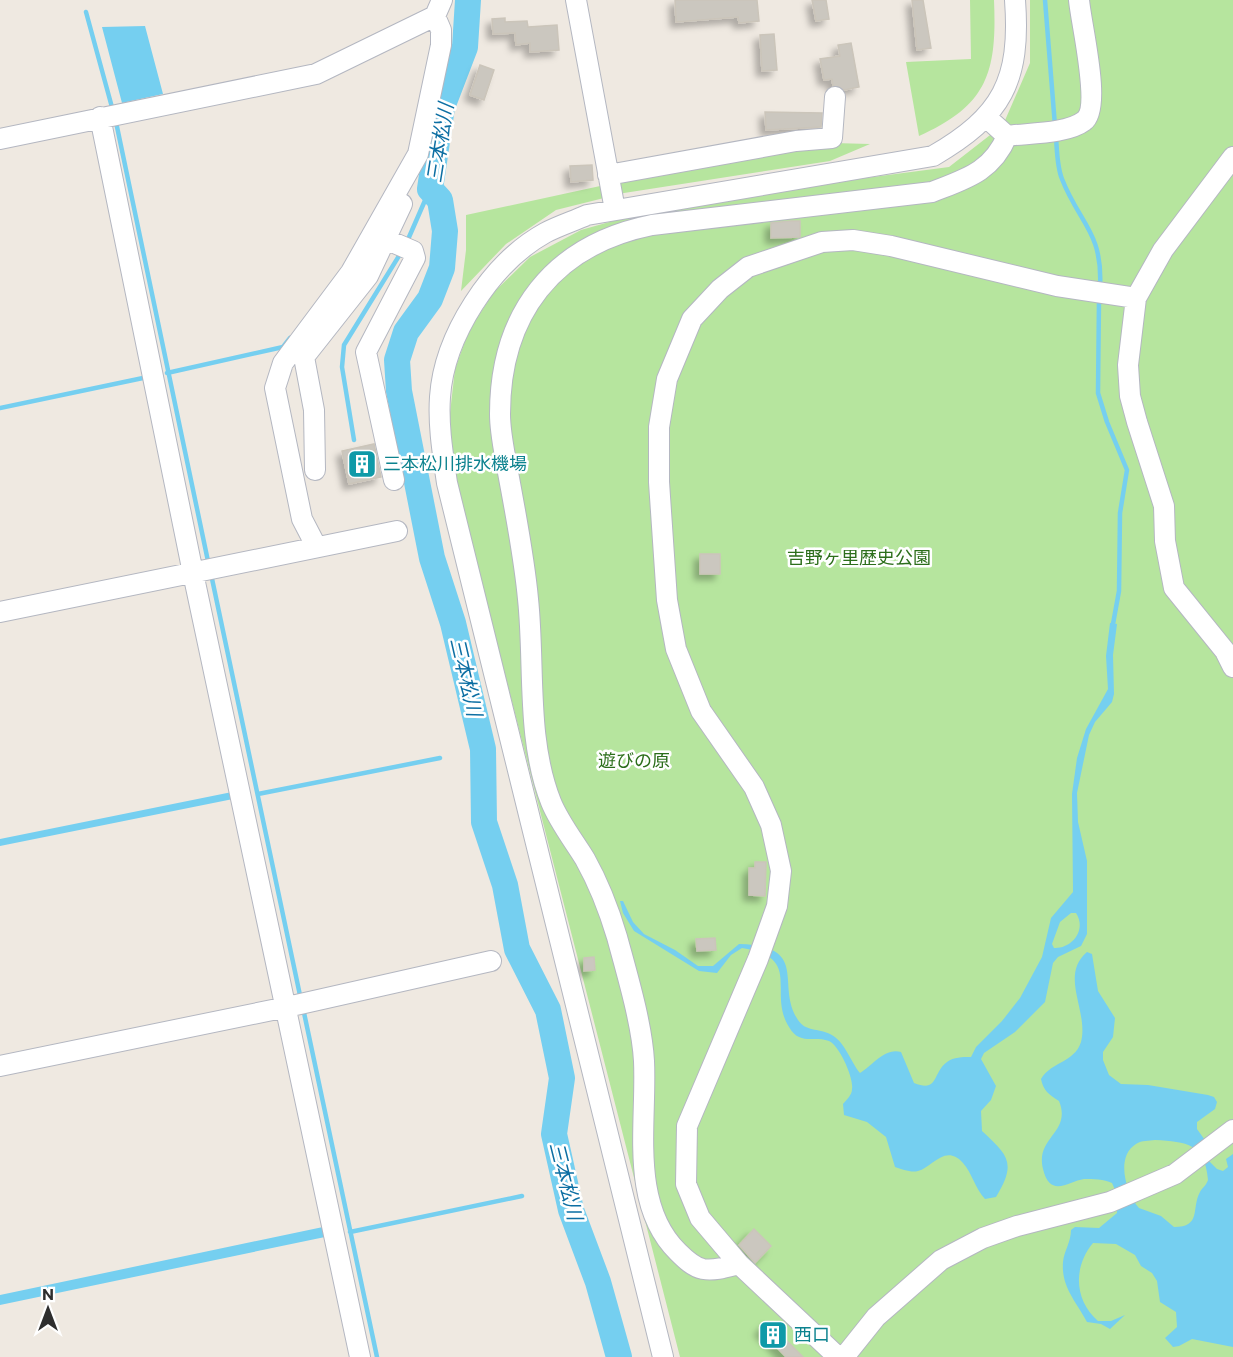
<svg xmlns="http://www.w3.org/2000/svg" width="1233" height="1357" font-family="Commissioner,'Noto Sans JP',sans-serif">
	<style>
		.green { fill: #b6e59e }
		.water { fill: #75cff0; fill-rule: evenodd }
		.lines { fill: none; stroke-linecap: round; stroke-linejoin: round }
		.stream { stroke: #75cff0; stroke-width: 4.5 }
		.river { stroke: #75cff0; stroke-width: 26 }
		.building { fill: #cbc7bf; stroke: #cbc5ba; stroke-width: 1.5; filter: url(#shadow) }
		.minor-casing { stroke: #b4b7c1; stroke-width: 22 }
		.minor { stroke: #fff; stroke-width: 20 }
		.labels { text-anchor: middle; stroke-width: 5; stroke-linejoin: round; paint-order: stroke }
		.culture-label { font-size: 18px; fill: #0d838f; stroke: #fff; text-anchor: start }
		.park-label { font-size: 18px; fill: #2c6e1b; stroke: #fff }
		.water-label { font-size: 20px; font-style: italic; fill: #0d6fa3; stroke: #fff }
	</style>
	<defs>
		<filter id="shadow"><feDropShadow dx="-5.5" dy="5.5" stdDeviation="3" flood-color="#0004"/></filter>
	</defs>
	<rect width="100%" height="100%" fill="#efe9e1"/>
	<path class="green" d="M 970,0 L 994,0 C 997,72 988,105 919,136 L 906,62 L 971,59 Z
		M 1030,0 L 1233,0 L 1233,1357 L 680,1357 L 451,464 L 450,413 L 455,369 L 469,330 L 494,292 L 530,257 L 581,230 L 627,217 L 812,185 L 949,167 L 1003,125 L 1030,63 Z
		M 833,143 L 870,144 L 830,161 L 624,193 L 556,210 L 506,244 L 461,291 L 466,250 L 466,215 L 614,183 Z"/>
	<path class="water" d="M 145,26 L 163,94 L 122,103 L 102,27 Z
		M 1110,623 L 1117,624 L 1113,655 L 1114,694 L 1112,702 L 1095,722 L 1089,735 L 1077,793 L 1078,822 L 1087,861 L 1087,934 L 1081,946 L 1058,957 L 1053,963 L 1045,1002 L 1015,1032 L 984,1053 L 981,1059 L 996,1086 L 991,1100 L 981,1111 L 982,1131 C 1008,1155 1017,1163 996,1197 L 985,1199 C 975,1188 972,1173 963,1163 C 945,1143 932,1168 918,1171 C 911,1173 902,1169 895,1167 L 886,1137 L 867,1122 L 844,1115 L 843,1104 C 847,1099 852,1095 852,1089 C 854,1078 839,1045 829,1041 C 813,1035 800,1046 789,1027 C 767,992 804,958 742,948 L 731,955 L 717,973 L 699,971 L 634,931 L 623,913 L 620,901 L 623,901 L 633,922 L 644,934 L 675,950 L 698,966 L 713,966 L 739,944 C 811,946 775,985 798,1020 C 806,1032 818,1028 830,1034 C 845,1041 850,1061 860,1073 C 872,1066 885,1047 901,1052 L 914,1083 C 939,1093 932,1073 947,1062 C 954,1057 962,1057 971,1057 L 976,1047 L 1002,1021 L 1020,998 L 1042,957 L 1051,918 L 1073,892 L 1072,794 L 1077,758 L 1086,729 L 1108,689 L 1106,656 ZM 1071,913 L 1076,913 C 1087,930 1072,949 1054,948 L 1052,944 L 1060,922 Z
		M 232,792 L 233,799 L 0,846 L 0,839 Z
		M 1087,952 L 1092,954 L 1098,991 L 1115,1018 L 1113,1037 L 1103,1052 L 1103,1060 L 1109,1075 L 1121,1084 L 1148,1085 L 1208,1095 L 1214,1097 L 1217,1102 L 1215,1109 L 1197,1122 L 1197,1129 L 1207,1143 L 1206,1158 L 1217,1169 L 1223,1171 L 1228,1167 L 1226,1159 L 1233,1154 L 1233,1347 L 1192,1339 L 1179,1346 L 1173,1347 L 1165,1338 L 1177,1327 L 1176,1312 L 1160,1302 L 1157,1281 L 1152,1273 L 1141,1266 L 1135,1255 L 1116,1244 L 1093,1243 C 1073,1267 1074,1300 1098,1321 L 1111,1321 L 1125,1315 L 1110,1329 L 1101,1324 L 1087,1322 C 1076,1301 1061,1287 1063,1262 C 1064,1251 1071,1242 1071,1230 L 1075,1227 L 1099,1228 L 1117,1213 L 1116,1192 L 1112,1183 C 1104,1179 1093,1179 1084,1179 C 1069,1181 1050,1199 1043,1169 C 1035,1137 1072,1133 1059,1101 C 1049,1095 1043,1090 1041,1079 C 1052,1061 1074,1063 1081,1042 C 1089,1011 1059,976 1087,952 ZM 1155,1140 C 1187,1142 1205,1143 1208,1180 C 1206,1186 1202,1188 1200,1192 C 1191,1208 1202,1227 1174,1227 L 1161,1216 L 1139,1208 C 1126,1193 1115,1157 1136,1144 C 1142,1140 1149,1141 1155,1140 Z
		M 323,1227 L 325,1237 L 0,1305 L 0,1295 Z"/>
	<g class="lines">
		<path class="stream" d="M 1045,0 L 1055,126
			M 86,12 L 113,111
			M 116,122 L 209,566
			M 1056,137 C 1057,150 1057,167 1062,179 C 1079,223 1103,232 1100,287
			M 406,244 L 430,189
			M 1099,299 L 1098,393 L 1107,422 L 1127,470 L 1120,513 L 1119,591 L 1113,624
			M 167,373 L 283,347 L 290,338
			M 0,408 L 143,378
			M 354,440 L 342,367 L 344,345 L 402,251
			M 211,574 L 301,1000
			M 258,794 L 440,758
			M 303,1008 L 377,1357
			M 350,1232 L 522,1196"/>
		<path class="river" d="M 468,0 L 465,47 L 442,107 L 430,189 L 440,200 L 445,231 L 442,268 L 430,299 L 406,332 L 397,360 L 399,391 L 432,558 L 453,623 L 483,749 L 484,822 L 505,885 L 517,949 L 548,1010 L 562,1078 L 554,1134 L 571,1210 L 598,1282 L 619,1357"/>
	</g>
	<path class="building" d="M 675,0 L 757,0 L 759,21 L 739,23 L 738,17 L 676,22 Z
		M 812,0 L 826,0 L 829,19 L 816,21 Z
		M 912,0 L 923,0 L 931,48 L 917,50 Z
		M 505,18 L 505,22 L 527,21 L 528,27 L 557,25 L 559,50 L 530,52 L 530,43 L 516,45 L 515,33 L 493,34 L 492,19 Z
		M 774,34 L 777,70 L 762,71 L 760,35 Z
		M 851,43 L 859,87 L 844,90 L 833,86 L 832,79 L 824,80 L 820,59 L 840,56 L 838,45 Z
		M 480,65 L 494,70 L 484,100 L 470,95 Z
		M 765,112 L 822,113 L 821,127 L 766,130 Z
		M 592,165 L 593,180 L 571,182 L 570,166 Z
		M 791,221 L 800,221 L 800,237 L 771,238 L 771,223 Z
		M 374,444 L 381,477 L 349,484 L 342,451 Z
		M 700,554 L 720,554 L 720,574 L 700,574 Z
		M 755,862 L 766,862 L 765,896 L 749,895 L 749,868 L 755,868 Z
		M 715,938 L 716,950 L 697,951 L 696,939 Z
		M 594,957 L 595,970 L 584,971 L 584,958 Z
		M 754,1229 L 771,1246 L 755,1263 L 739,1245 Z
		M 768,1321 L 787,1341 L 803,1357 L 786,1357 L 760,1330 Z"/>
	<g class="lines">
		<g class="minor-casing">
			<path id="minor" d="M 576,0 L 615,210
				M 100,117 L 193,573 L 360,1357
				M 1007,136 C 1028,133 1067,134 1084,121 C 1102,108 1081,24 1079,0
				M 0,139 L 316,74 L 435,16 L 442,0
				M 1233,157 L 1163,250 L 1136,298 L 1128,365 L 1130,396 L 1137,422 L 1164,506 L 1165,541 L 1174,588 L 1225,651 L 1233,667
				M 608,175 L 796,141 L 832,138 L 835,97
				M 385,239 L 413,251 L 415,258 L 366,352 L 394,480
				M 315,470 L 314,410 L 304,357 L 368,276 L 402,204
				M 316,546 L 302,519 L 275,388 L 283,363 L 351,272 L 418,154 L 441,45 L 441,30 L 435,16
				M 0,612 L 397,531
				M 0,1066 L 287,1007 L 491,961
				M 739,1264 C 727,1267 715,1271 703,1269 C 693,1267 685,1259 678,1252 C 629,1204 647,1123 644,1061 C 642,1024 627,974 617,937 C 609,910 599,884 585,859 C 574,841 559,822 551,802 C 526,739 535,665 528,599 C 524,555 515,511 507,467 C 504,450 500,432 500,414 C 500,314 553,245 652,225 L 932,192 C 965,179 992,172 1007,136 L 986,117
				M 663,1357 L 447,483 C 443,455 438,426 440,397 C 444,336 491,263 545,233 C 558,226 574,221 587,215 L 933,156 C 1002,116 1021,81 1015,0
				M 838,1357 L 739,1264 L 700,1218 L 686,1184 L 687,1126 L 758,959 L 777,906 L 781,871 L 771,825 L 754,787 L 701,711 L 676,649 L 667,600 L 659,482 L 659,427 L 667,379 L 692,319 L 720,289 L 748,267 L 822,242 L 853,240 L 891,246 L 1057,286 L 1136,298
				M 844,1357 L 876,1317 L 941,1260 L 983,1238 L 1017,1226 L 1110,1202 L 1175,1174 L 1233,1130"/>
		</g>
		<use href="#minor" class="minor"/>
	</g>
	<defs>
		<g id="building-square" transform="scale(1.5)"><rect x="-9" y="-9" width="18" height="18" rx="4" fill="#0f9aa8" stroke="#fff"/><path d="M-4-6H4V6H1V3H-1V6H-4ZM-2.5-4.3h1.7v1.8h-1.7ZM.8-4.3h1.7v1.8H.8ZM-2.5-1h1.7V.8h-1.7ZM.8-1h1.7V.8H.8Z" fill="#fff"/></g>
	</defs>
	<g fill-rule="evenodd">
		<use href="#building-square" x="362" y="464"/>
		<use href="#building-square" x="773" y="1335"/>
	</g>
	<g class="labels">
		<g class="culture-label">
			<text x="383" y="470">三本松川排水機場</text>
			<text x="794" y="1341">西口</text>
		</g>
		<g class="park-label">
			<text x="859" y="564">吉野ヶ里歴史公園</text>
			<text x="634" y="767">遊びの原</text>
		</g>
		<g class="water-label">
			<text transform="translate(440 143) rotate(-81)" y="7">三本松川</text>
			<text transform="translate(466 677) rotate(77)" y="7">三本松川</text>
			<text transform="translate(566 1181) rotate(76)" y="7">三本松川</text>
		</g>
	</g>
	<g transform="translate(48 1309)" stroke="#ffffff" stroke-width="4.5" paint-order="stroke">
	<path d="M0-4.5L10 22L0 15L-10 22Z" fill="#2e2e2e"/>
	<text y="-9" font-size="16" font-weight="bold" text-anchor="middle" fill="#2e2e2e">N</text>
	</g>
</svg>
